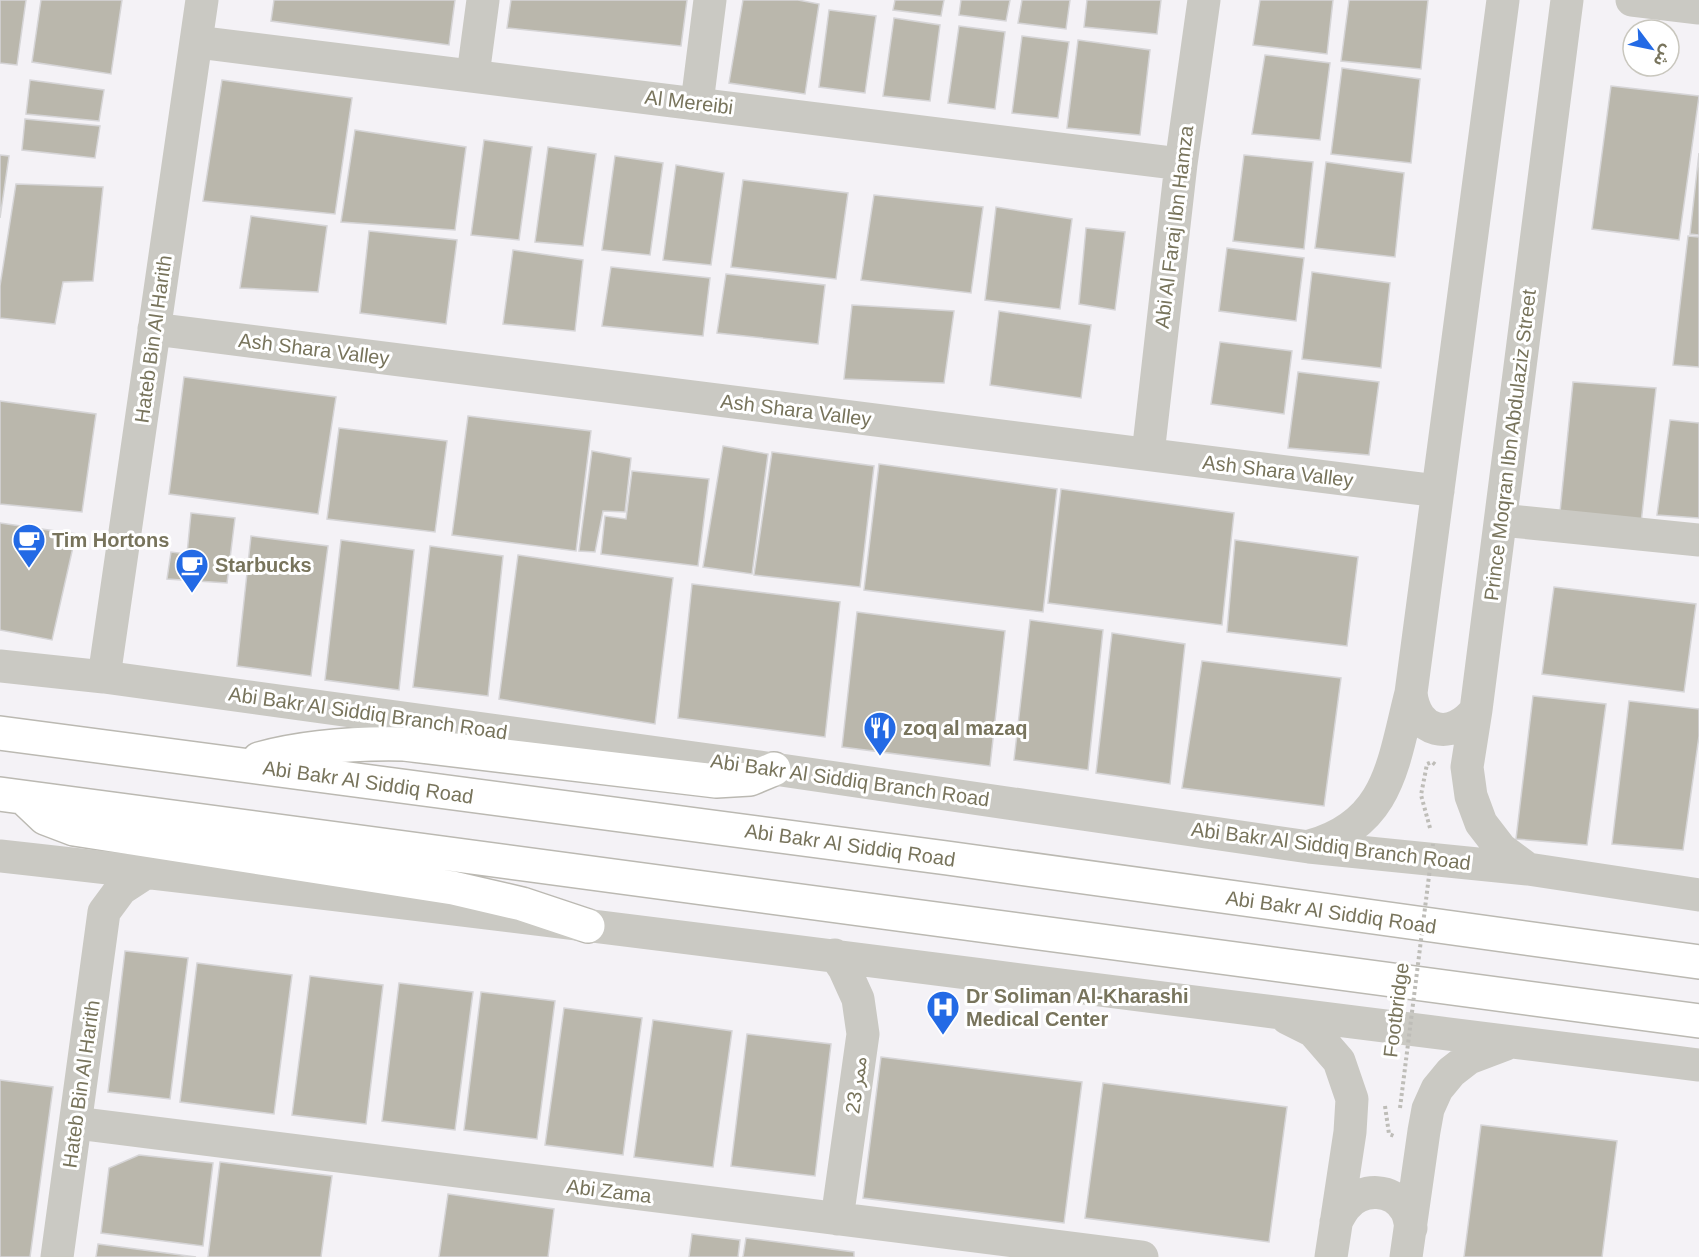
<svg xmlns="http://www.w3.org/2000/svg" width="1699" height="1257" font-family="Helvetica,'Noto Sans Arabic',sans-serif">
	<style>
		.building { fill: #bab7ac; stroke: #d6d5d7; stroke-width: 1.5 }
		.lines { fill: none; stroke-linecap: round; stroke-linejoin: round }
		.major-casing { stroke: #bbb9b2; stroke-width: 36 }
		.path { stroke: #bebdb8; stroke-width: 4; stroke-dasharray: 3 3; stroke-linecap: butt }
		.minor { stroke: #cac9c3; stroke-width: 33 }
		.major { stroke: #fff; stroke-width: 33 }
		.path-bridge { stroke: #bebdb8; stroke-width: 4; stroke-dasharray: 3 3; stroke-linecap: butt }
		.labels { text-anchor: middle; stroke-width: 6; stroke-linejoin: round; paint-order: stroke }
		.street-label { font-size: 20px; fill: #78745c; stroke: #fff }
		.poi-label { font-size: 20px; font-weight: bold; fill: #78745c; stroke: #fff; text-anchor: start }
	</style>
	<rect width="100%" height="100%" fill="#f4f2f6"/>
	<path class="building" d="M 0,0 L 26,0 L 17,65 L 0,63 Z
		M 41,0 L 122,0 L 111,74 L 32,62 Z
		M 274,0 L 455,0 L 449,45 L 271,21 Z
		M 511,0 L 687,0 L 681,46 L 507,28 Z
		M 743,0 L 798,0 L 819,4 L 805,94 L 729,83 Z
		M 895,0 L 944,0 L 941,16 L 893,10 Z
		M 961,0 L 1010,0 L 1006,21 L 959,15 Z
		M 1022,0 L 1070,0 L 1066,29 L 1018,23 Z
		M 1087,0 L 1161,0 L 1157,34 L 1084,27 Z
		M 1260,0 L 1333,0 L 1327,54 L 1253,45 Z
		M 1349,0 L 1428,0 L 1421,69 L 1341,61 Z
		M 829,10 L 876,16 L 865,93 L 819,87 Z
		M 894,18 L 940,25 L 930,101 L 883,96 Z
		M 959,26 L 1005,32 L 995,109 L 948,103 Z
		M 1022,36 L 1069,42 L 1058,118 L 1012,113 Z
		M 1078,40 L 1150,50 L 1140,135 L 1067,128 Z
		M 1265,55 L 1330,63 L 1320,140 L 1252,134 Z
		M 1342,68 L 1420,79 L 1411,163 L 1331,154 Z
		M 30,80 L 104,90 L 99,121 L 26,114 Z
		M 222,80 L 352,98 L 335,214 L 203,201 Z
		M 1611,86 L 1699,96 L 1679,240 L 1592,229 Z
		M 25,119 L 100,126 L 95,158 L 22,150 Z
		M 355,130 L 466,147 L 455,230 L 341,222 Z
		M 484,140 L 532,147 L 519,240 L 471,235 Z
		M 548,147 L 596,154 L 583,246 L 535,242 Z
		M 1699,153 L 1699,235 L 1690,234 Z
		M 0,155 L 9,156 L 0,218 Z
		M 1244,155 L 1313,162 L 1304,249 L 1233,241 Z
		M 615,156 L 663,163 L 650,255 L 602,250 Z
		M 1326,162 L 1404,173 L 1395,257 L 1315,248 Z
		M 676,165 L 724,173 L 711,265 L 663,260 Z
		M 743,180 L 848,193 L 836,279 L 731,267 Z
		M 16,184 L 103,187 L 93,281 L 63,282 L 55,324 L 0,318 L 0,286 Z
		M 874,195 L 983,207 L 971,293 L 861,280 Z
		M 996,207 L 1072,219 L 1060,309 L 985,300 Z
		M 251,216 L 327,226 L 318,292 L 240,288 Z
		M 1086,228 L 1125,232 L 1115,310 L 1079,304 Z
		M 369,231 L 457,240 L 446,324 L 360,313 Z
		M 1688,236 L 1699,237 L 1699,367 L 1673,365 Z
		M 1227,248 L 1304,258 L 1296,321 L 1219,311 Z
		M 513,250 L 583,260 L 575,331 L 503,324 Z
		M 611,267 L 710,278 L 703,336 L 602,326 Z
		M 1312,272 L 1390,283 L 1381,368 L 1302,359 Z
		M 726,274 L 825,285 L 818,344 L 717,333 Z
		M 852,305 L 954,311 L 944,383 L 844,379 Z
		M 999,311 L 1091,325 L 1081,398 L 990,385 Z
		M 1220,342 L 1292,351 L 1284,414 L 1211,404 Z
		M 1298,372 L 1379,382 L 1369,455 L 1288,448 Z
		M 184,377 L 336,397 L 318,514 L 169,494 Z
		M 1573,382 L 1656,388 L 1641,523 L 1560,512 Z
		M 0,401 L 96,414 L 82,512 L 0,504 Z
		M 468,416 L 591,431 L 576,551 L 452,535 Z
		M 1670,420 L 1699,423 L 1699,518 L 1657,515 Z
		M 339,428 L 447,441 L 435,532 L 327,519 Z
		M 723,446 L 768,454 L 752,574 L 703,567 Z
		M 592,451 L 631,458 L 625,512 L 603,511 L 595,552 L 579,551 Z
		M 772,452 L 874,466 L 860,587 L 754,575 Z
		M 879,464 L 1057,489 L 1043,612 L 864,590 Z
		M 632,471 L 709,479 L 698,566 L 601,554 L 605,516 L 626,519 Z
		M 1061,489 L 1234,513 L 1222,625 L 1048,603 Z
		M 191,513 L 235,518 L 227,583 L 167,579 L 171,552 L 187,554 Z
		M 0,523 L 76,534 L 52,640 L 0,630 Z
		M 251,536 L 328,546 L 311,676 L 237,666 Z
		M 341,540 L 414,550 L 399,690 L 325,680 Z
		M 1235,540 L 1358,557 L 1347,646 L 1227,632 Z
		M 430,546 L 503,556 L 488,696 L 413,687 Z
		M 518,555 L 673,578 L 655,724 L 499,699 Z
		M 692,584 L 840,602 L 825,737 L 678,718 Z
		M 1554,587 L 1696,604 L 1684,692 L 1542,674 Z
		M 857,612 L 1005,631 L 990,766 L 842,747 Z
		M 1030,620 L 1103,630 L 1088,770 L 1014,760 Z
		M 1112,633 L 1185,644 L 1170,784 L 1096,773 Z
		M 1202,661 L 1341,678 L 1324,806 L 1182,788 Z
		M 1533,696 L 1606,704 L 1587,845 L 1516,839 Z
		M 1629,701 L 1699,709 L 1699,736 L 1683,850 L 1612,844 Z
		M 125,951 L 188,958 L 170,1099 L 108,1092 Z
		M 197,963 L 292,975 L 274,1114 L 180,1102 Z
		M 310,976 L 383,985 L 366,1124 L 292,1115 Z
		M 399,983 L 473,992 L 455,1130 L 382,1121 Z
		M 481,992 L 555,1001 L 537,1139 L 464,1130 Z
		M 564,1008 L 642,1018 L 623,1155 L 545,1145 Z
		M 653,1020 L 732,1031 L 713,1167 L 634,1157 Z
		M 747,1034 L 831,1044 L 815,1176 L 731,1166 Z
		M 881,1057 L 1082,1082 L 1064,1223 L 863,1198 Z
		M 0,1080 L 53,1087 L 30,1257 L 0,1257 Z
		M 1103,1083 L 1287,1107 L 1269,1242 L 1085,1218 Z
		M 1481,1125 L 1617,1141 L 1602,1257 L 1464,1257 Z
		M 139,1155 L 213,1163 L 203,1246 L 101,1233 L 109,1168 Z
		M 220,1162 L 332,1176 L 321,1257 L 208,1257 Z
		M 448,1194 L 554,1209 L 548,1257 L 439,1257 Z
		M 692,1234 L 740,1240 L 738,1257 L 689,1257 Z
		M 746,1238 L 854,1252 L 854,1257 L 743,1257 Z
		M 98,1244 L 196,1257 L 96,1257 Z"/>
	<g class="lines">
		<g class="major-casing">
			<path id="major" d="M 0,733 L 947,858 L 1699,962
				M 259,759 C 307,746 355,743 404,744 L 716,781 L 750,779 L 774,769
				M 0,794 L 1699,1021
				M 26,800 L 45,818 L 74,829 L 453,888 L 522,904 L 588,926"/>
		</g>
		<path class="path" d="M 1430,828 L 1421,795 L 1427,764 L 1432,762 L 1436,765
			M 1385,1106 L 1389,1134 L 1394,1136"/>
		<path class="minor" d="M 1632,0 L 1699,8
			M 197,42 L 1181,164
			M 473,75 L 483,0
			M 697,103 L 710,0
			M 154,329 L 1438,491
			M 1148,454 L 1181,164 L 1204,0
			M 1501,520 L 1699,540
			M 0,666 L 104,677 L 774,769 L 1309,847 L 1528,869 L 1699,895
			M 104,677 L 202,0
			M 1411,693 C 1415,733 1452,742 1476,710
			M 1310,846 C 1390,824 1393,762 1411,693 L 1503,0
			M 0,856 C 567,919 1133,996 1699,1065
			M 1528,869 L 1501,849 L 1481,823 L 1471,796 L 1467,767 L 1476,710 L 1567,0
			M 835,955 L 844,968 L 858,999 L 863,1034 L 837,1219
			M 1287,1018 L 1313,1031 L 1339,1061 L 1352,1099 L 1350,1132 L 1331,1257
			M 76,1123 L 1142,1257
			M 1336,1222 C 1339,1217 1342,1210 1346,1206 C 1362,1187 1393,1188 1406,1210 C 1409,1215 1410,1222 1411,1228
			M 57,1257 L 104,912 L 121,889 L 144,874
			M 1406,1257 L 1424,1131 L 1428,1109 L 1437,1089 L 1451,1072 L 1469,1058 L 1506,1044"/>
		<use href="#major" class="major"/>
		<path class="path-bridge" d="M 1400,1108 L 1433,844"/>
	</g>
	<defs>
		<g id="cafe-pin" transform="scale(1.725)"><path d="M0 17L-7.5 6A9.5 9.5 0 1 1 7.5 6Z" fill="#236ae5" stroke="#fff"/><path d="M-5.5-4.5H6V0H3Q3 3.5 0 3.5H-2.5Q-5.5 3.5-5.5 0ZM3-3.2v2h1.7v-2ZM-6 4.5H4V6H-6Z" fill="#fff"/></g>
		<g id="restaurant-pin" transform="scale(1.725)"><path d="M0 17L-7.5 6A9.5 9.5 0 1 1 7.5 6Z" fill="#236ae5" stroke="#fff"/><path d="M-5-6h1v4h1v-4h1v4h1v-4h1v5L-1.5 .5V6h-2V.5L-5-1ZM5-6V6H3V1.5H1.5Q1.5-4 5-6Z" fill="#fff"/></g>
		<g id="hospital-pin" transform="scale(1.725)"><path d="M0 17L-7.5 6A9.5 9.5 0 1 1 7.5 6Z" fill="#236ae5" stroke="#fff"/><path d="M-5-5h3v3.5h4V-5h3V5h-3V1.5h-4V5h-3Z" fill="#fff"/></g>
	</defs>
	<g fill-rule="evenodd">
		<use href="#cafe-pin" x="29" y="540"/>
		<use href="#cafe-pin" x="192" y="565"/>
		<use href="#restaurant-pin" x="880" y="728"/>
		<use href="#hospital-pin" x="943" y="1007"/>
	</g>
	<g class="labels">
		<g class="street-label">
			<text transform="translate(689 102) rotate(7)" y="7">Al Mereibi</text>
			<text transform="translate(1174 227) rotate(-83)" y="7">Abi Al Faraj Ibn Hamza</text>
			<text transform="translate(153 339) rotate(-82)" y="7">Hateb Bin Al Harith</text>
			<text transform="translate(314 349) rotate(7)" y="7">Ash Shara Valley</text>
			<text transform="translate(796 410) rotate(7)" y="7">Ash Shara Valley</text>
			<text transform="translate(1510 445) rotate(-83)" y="7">Prince Moqran Ibn Abdulaziz Street</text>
			<text transform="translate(1278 471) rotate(7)" y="7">Ash Shara Valley</text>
			<text transform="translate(368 713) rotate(8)" y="7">Abi Bakr Al Siddiq Branch Road</text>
			<text transform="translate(850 780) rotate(8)" y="7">Abi Bakr Al Siddiq Branch Road</text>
			<text transform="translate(368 782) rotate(8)" y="7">Abi Bakr Al Siddiq Road</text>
			<text transform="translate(850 845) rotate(8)" y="7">Abi Bakr Al Siddiq Road</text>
			<text transform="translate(1331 846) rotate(7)" y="7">Abi Bakr Al Siddiq Branch Road</text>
			<text transform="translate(1331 912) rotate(8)" y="7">Abi Bakr Al Siddiq Road</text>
			<text transform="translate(1396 1010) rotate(-83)" y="7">Footbridge</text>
			<text transform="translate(81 1084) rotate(-82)" y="7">Hateb Bin Al Harith</text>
			<text transform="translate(856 1085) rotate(-82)" y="7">ممر 23</text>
			<text transform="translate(609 1191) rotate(7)" y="7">Abi Zama</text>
		</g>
		<g class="poi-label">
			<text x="52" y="547">Tim Hortons</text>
			<text x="215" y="572">Starbucks</text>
			<text x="903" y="735">zoq al mazaq</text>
			<text x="966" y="1003">Dr Soliman Al-Kharashi<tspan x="966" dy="23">Medical Center</tspan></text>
		</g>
	</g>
	<g transform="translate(1651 48) rotate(122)"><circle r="28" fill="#ffffff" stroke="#c9c7be" stroke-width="1.5"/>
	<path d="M0-4.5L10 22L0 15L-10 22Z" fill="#236ae5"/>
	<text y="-9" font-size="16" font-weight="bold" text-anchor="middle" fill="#78745c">ش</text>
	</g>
</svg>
